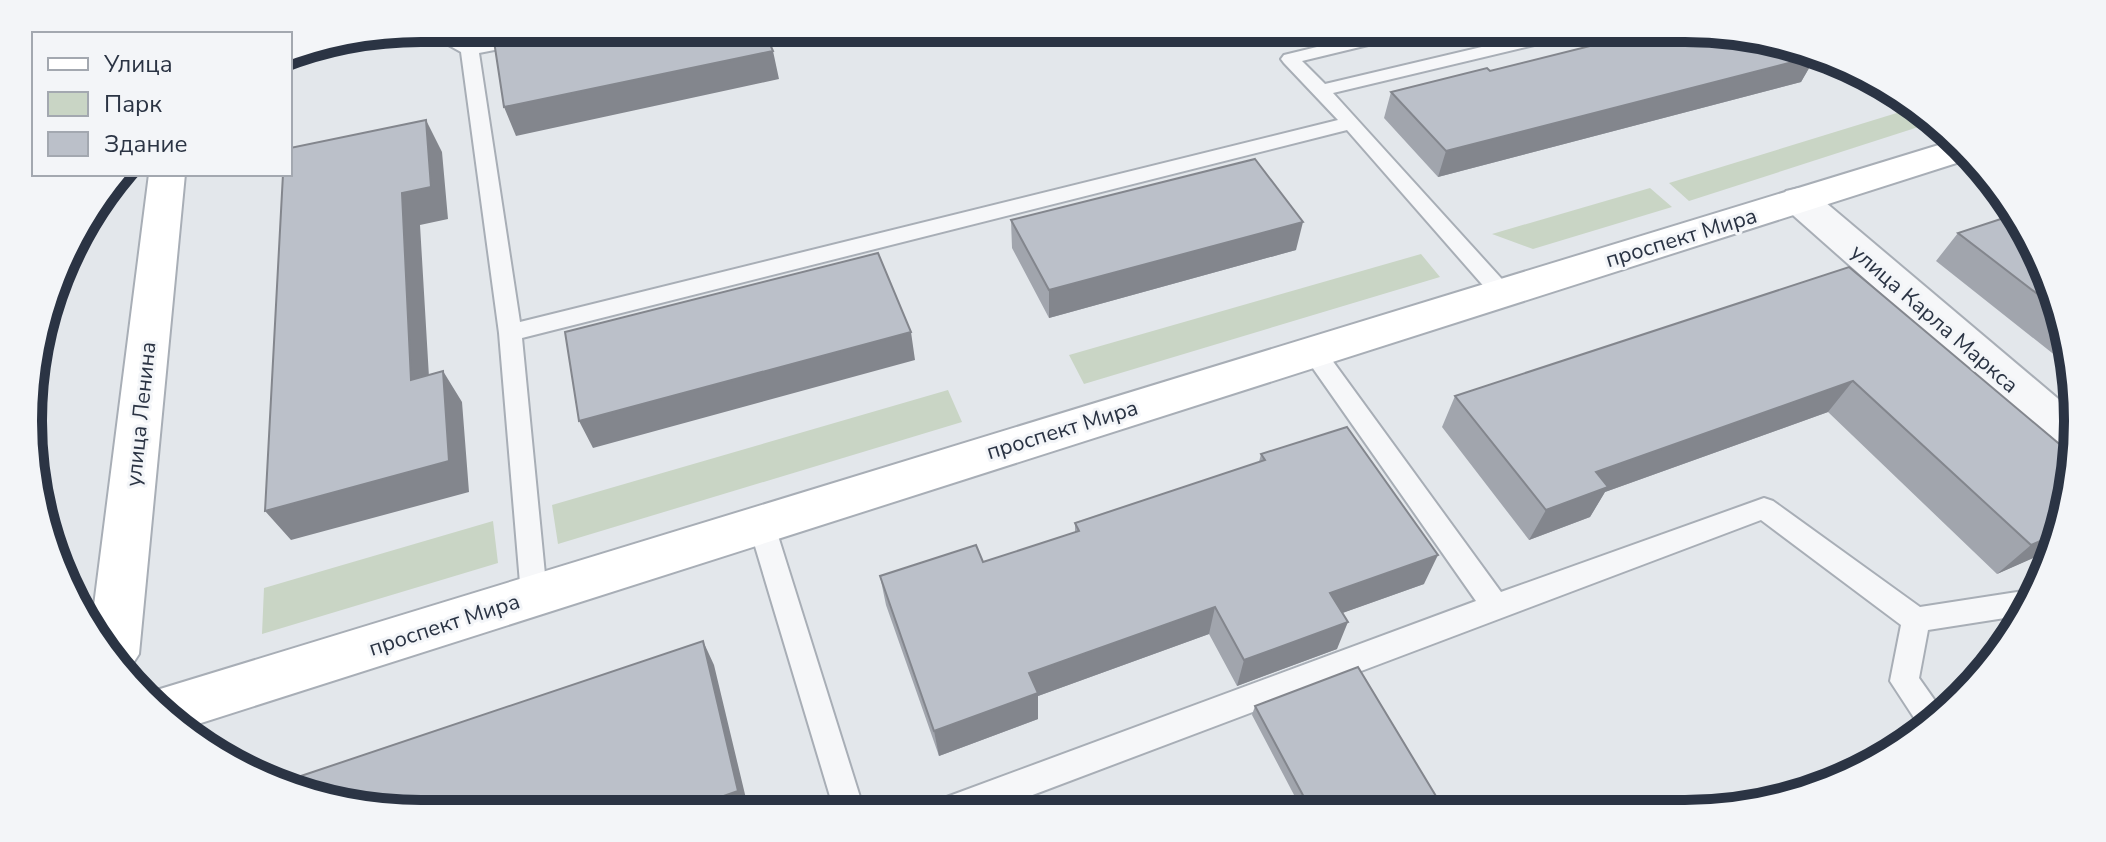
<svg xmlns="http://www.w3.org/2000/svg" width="2106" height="842" font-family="'Nunito Sans',sans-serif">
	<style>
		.green { fill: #c9d5c5 }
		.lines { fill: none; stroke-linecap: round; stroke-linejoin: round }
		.lane-casing { stroke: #a8aeb6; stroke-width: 4 }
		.street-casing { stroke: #a8aeb6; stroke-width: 4 }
		.secondary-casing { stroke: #a8aeb6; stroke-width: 4 }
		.lane { fill: #f6f7f9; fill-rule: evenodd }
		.street { fill: #f6f7f9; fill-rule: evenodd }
		.secondary { fill: #fff; fill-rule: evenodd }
		.wall { fill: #a1a5ad }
		.shaded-wall { fill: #83868d }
		.building { fill: #bbc0c9; stroke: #83868d; stroke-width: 2 }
		.labels { text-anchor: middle; stroke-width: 6; stroke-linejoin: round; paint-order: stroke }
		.street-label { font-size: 22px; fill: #2b3444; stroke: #f3f5f8 }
		.rim { fill: none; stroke: #2b3444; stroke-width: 10 }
	</style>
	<rect width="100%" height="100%" fill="#e3e7eb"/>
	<path class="green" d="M 1913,108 L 1937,121 L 1689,201 L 1669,183 Z
		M 1650,188 L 1672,207 L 1533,249 L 1492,234 Z
		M 1421,254 L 1440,277 L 1084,384 L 1069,355 Z
		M 948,390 L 962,422 L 558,544 L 552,505 Z
		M 493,521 L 498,563 L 262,634 L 264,588 Z"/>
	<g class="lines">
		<g class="lane-casing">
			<path id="lane" d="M 421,28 L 445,29 L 472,43 L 554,28 L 591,28 L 582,33 L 479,53 L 520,322 L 1338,120 L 1284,63 L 1281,59 L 1284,55 L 1395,28 L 1425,28 L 1422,32 L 1302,61 L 1325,84 L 1558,29 L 1567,34 L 1564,38 L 1333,93 L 1510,288 L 1513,293 L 1510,298 L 1494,298 L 1347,130 L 522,338 L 547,595 L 544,603 L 534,607 L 524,603 L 521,595 L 499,333 L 461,52 L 436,38 L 396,37 L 388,33 Z
				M 1313,343 L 1321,345 L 1501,592 L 1764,498 L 1773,501 L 1920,607 L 2030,590 L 2035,592 L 2024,615 L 1928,630 L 1919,678 L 1945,715 L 1922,730 L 1890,681 L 1901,625 L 1761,520 L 985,813 L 929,813 L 933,802 L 944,798 L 1476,601 L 1305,357 L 1302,351 L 1305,345 Z
				M 761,512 L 770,515 L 774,523 L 865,813 L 835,813 L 748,523 L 752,515 Z"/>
		</g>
		<g class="street-casing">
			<path id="street" d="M 1799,188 L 1812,191 L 2075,413 L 2070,453 L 2056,448 L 1786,209 L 1780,200 L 1786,191 Z"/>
		</g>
		<g class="secondary-casing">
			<path id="secondary" d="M 1955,140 L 1969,159 L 179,730 L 147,693 Z
				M 149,174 L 185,174 L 139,654 L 128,671 L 91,629 Z"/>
		</g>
		<use href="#lane" class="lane"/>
		<use href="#street" class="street"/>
		<use href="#secondary" class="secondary"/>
	</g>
	<path class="wall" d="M 1259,28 L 1293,28 L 1265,34 Z
		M 1816,56 L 1801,82 L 1438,177 L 1384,118 L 1391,92 L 1490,71 Z
		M 1011,220 L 1296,250 L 1049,318 L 1012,248 Z
		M 1958,233 L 2037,247 L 2069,363 L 2066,364 L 1936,261 Z
		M 1849,267 L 2057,547 L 1997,574 L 1828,412 L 1605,492 L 1590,517 L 1529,540 L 1442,427 L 1455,396 Z
		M 1261,454 L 1424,584 L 1342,613 L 1337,649 L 1237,686 L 1209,634 L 1038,696 L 1038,719 L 939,756 L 886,605 L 880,576 L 983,562 L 1075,533 L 1075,523 L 1259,462 Z
		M 1255,706 L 1445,811 L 1303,812 L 1252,715 Z"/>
	<path class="shaded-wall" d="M 558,28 L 560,28 L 564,40 L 571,70 L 561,42 Z
		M 1266,28 L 1293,28 L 1265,34 Z
		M 773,51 L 779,79 L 516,136 L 504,107 Z
		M 1816,56 L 1801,82 L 1438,177 L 1446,151 Z
		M 426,120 L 442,152 L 448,219 L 420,225 L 431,411 L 411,380 L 402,193 Z
		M 1303,222 L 1296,250 L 1049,318 L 1049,290 Z
		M 911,332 L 915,360 L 593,448 L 579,421 Z
		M 443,371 L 462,402 L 469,492 L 291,540 L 265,511 Z
		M 1853,381 L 1828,412 L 1605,492 L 1590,517 L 1529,540 L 1546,510 L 1596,472 Z
		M 2059,533 L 2056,548 L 1997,574 L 2031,545 Z
		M 1438,555 L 1424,584 L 1320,621 L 1330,593 Z
		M 1215,607 L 1209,634 L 1038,696 L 1038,719 L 939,756 L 934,731 L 1029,673 Z
		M 1348,622 L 1337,649 L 1237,686 L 1244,660 Z
		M 703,641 L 714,665 L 749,811 L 743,813 L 675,813 Z
		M 632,803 L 639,813 L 602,814 Z"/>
	<path class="building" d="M 492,28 L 558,28 L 561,42 L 631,28 L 763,28 L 773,51 L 504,107 Z
		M 1662,28 L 1685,28 L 1805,48 L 1816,56 L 1446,151 L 1391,92 L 1487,68 L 1490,71 Z
		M 426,120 L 431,187 L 402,193 L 411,380 L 443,371 L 449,461 L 265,511 L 283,174 L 290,174 L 290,148 Z
		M 1255,159 L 1303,222 L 1049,290 L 1011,220 Z
		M 2013,215 L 2037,247 L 2053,306 L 1958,233 Z
		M 878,253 L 911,332 L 579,421 L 565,332 Z
		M 1849,267 L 2070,453 L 2059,533 L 2031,545 L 1853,381 L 1596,472 L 1608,487 L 1546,510 L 1455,396 Z
		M 1347,427 L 1438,555 L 1330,593 L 1348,622 L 1244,660 L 1215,607 L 1029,673 L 1038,693 L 934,731 L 880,576 L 976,545 L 983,562 L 1079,531 L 1075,523 L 1265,460 L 1261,454 Z
		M 703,641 L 738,791 L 675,813 L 634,813 L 632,803 L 602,814 L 421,814 L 295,793 L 277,784 Z
		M 1358,667 L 1445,811 L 1312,812 L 1255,706 Z"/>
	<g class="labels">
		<g class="street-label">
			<text transform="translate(1681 237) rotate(-17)" y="8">проспект Мира</text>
			<text transform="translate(1935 318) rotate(41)" y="8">улица Карла Маркса</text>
			<text transform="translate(140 414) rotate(-84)" y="8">улица Ленина</text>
			<text transform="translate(1062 429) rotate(-17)" y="8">проспект Мира</text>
			<text transform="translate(444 624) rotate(-18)" y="8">проспект Мира</text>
		</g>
	</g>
	<path d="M0 0H2106V842H0ZM421 42H1685A379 379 0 0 1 2064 421V421A379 379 0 0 1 1685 800H421A379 379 0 0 1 42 421V421A379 379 0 0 1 421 42Z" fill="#f3f5f8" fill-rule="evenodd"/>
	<path class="rim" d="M421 42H1685A379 379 0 0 1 2064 421V421A379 379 0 0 1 1685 800H421A379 379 0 0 1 42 421V421A379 379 0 0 1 421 42Z"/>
	<rect x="32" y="32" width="260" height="144" fill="#f3f5f8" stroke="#a3a8b0" stroke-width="2"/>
	<rect x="48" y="58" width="40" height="12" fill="#ffffff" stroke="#a3a8b0" stroke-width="2"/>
	<text x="104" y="72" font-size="24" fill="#2b3444">Улица</text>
	<rect x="48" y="92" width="40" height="24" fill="#c9d5c5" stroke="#a3a8b0" stroke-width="2"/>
	<text x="104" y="112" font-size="24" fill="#2b3444">Парк</text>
	<rect x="48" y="132" width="40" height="24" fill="#bbc0c9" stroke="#a3a8b0" stroke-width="2"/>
	<text x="104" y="152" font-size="24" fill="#2b3444">Здание</text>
</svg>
